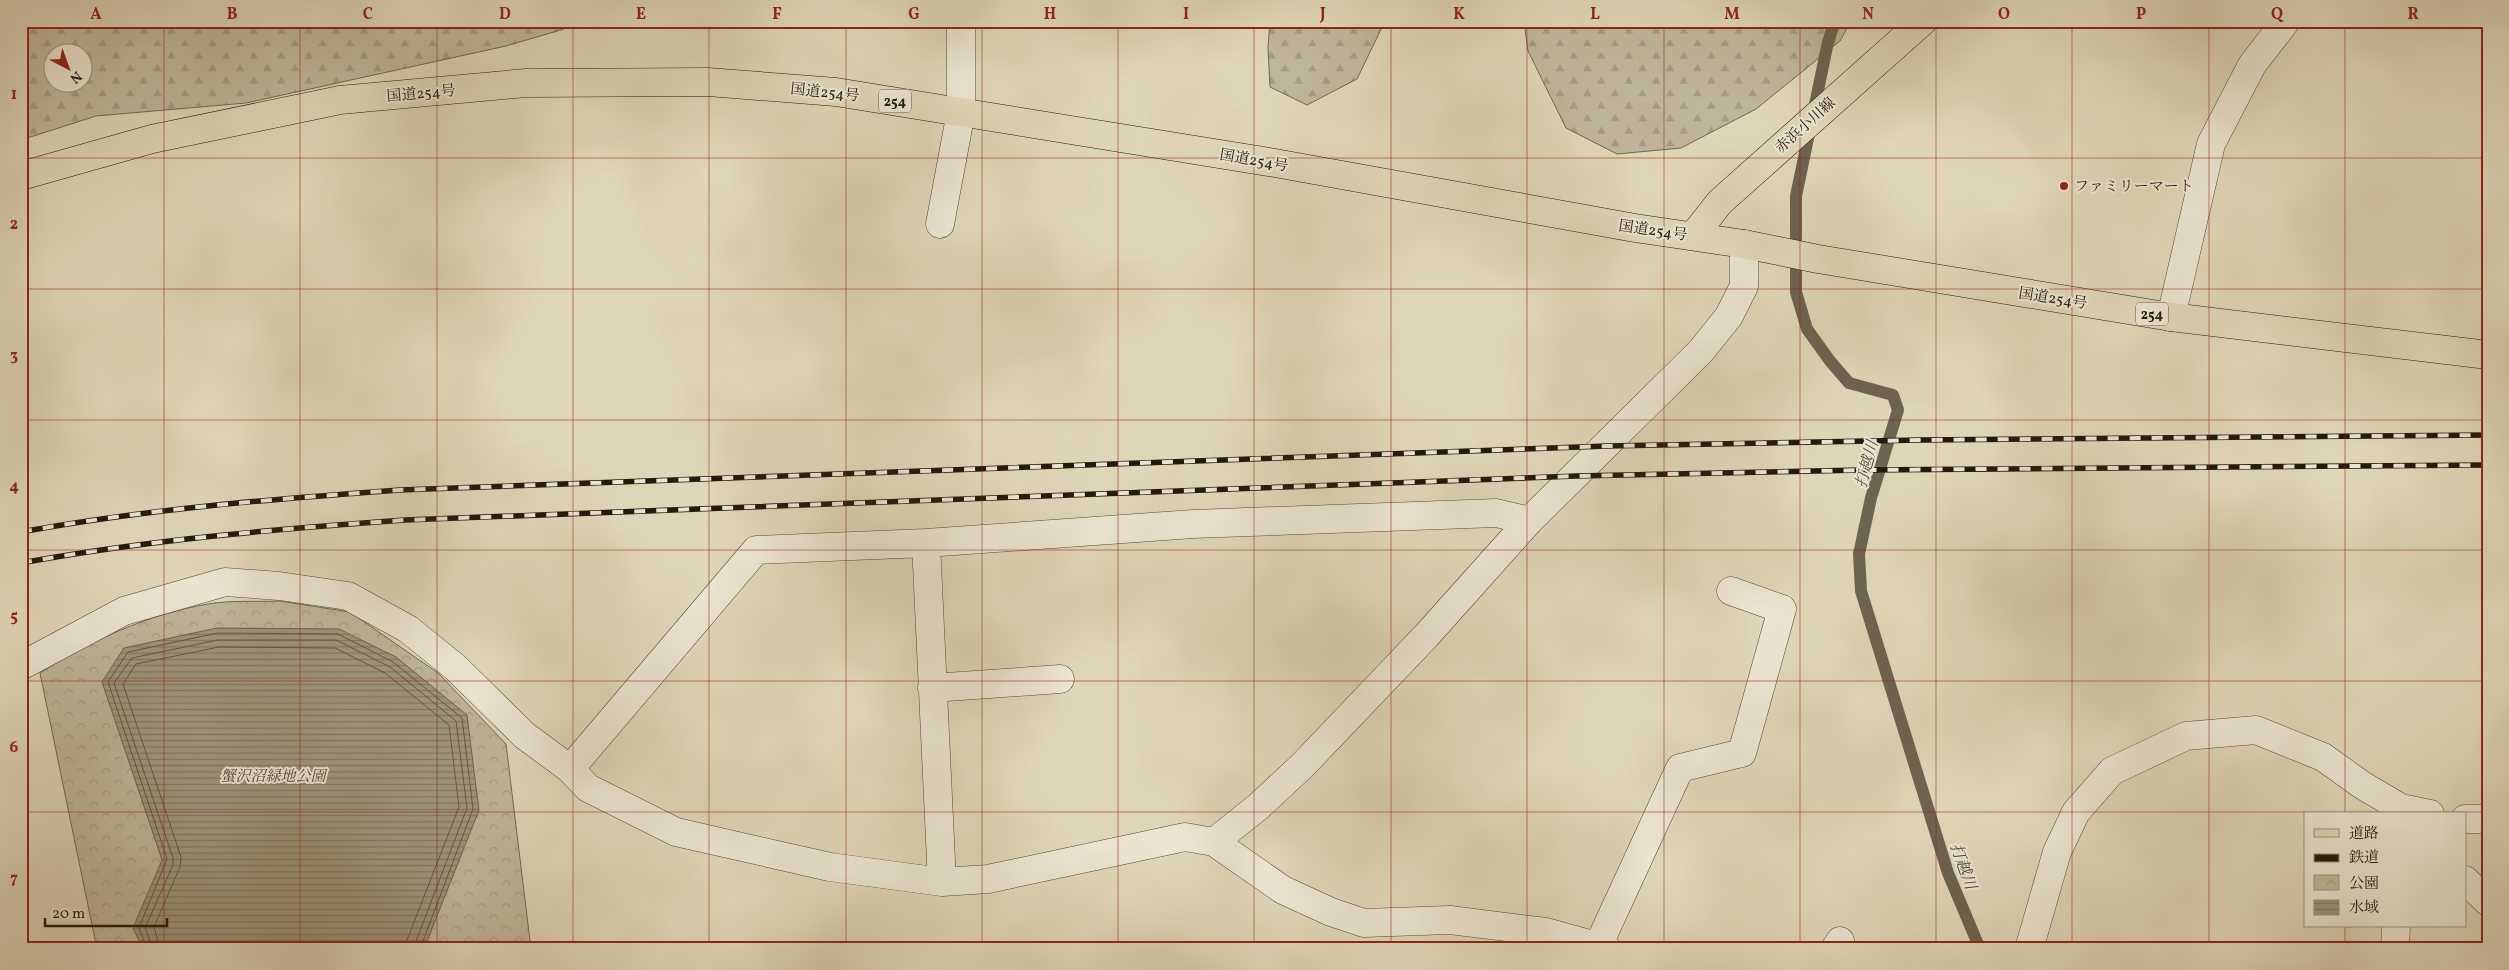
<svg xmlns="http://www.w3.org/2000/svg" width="2509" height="970" font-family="Vollkorn,'Noto Serif JP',serif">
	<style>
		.forest { fill: url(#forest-firs); stroke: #716753; fill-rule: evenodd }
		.park { fill: url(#park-crowns); stroke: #716753 }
		.water { fill: url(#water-rules); stroke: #6d6350 }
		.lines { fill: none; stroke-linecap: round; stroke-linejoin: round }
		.shore { stroke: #615744; stroke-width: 1 }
		.stream { stroke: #6d6350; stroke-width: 12 }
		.minor-casing { stroke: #524837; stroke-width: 29 }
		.major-casing { stroke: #23190c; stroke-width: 29 }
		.highway-casing { stroke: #23190c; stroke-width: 29 }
		.minor { stroke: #eae4d0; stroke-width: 28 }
		.major { stroke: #dfd5b7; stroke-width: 28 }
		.highway { stroke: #dfd5b7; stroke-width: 28 }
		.rail-casing { stroke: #23190c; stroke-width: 5.5 }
		.rail { stroke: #eae4d0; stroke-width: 4; stroke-dasharray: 11; stroke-linecap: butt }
		.grid { fill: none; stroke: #8f2418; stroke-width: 1; stroke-opacity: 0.55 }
		.poi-dot { fill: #8f2418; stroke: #eae4d0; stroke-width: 2 }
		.labels { text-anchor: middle; stroke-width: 4; stroke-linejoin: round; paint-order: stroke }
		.shield { fill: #eae4d0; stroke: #5f5647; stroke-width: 1 }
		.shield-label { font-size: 14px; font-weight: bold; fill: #23190c }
		.street-label { font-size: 15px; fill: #23190c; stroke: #eae4d0 }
		.poi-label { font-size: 15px; fill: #23190c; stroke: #eae4d0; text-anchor: start }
		.park-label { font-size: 15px; font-style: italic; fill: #524837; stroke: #eae4d0 }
		.water-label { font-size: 16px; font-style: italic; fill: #554b39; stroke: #eae4d0 }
		.neatline { fill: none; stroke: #8f2418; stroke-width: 2 }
		.grid-label { font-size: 16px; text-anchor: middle; font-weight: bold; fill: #8f2418 }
	</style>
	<defs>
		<pattern id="forest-firs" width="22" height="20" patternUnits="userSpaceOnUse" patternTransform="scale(1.25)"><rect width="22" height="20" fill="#bfb59a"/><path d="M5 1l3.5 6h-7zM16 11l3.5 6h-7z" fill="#a49b84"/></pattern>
		<pattern id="park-crowns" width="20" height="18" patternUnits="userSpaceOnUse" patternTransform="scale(1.25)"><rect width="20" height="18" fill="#bfb59a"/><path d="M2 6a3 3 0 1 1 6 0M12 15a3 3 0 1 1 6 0" fill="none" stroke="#a49b84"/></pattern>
		<pattern id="water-rules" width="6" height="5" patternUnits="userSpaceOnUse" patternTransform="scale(1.25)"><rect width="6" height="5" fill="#9f957d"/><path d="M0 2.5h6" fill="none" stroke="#817965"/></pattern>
	</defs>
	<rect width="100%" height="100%" fill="#dfd5b7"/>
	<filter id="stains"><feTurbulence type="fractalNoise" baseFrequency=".004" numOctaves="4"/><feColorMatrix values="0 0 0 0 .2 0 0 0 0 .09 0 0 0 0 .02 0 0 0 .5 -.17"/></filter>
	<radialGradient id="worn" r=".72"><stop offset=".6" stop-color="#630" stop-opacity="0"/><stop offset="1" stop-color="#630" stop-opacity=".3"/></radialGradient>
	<path class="forest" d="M 21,21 L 568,21 L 564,29 L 506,46 L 246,103 L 96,116 L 21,140 ZM 52,52 L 82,52 L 82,82 L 52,82 Z
		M 1270,21 L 1385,21 L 1357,79 L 1307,105 L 1270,87 L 1268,48 Z
		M 1524,21 L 1851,21 L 1840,41 L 1756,109 L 1681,148 L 1617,154 L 1566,128 L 1528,51 Z"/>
	<path class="park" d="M 280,601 L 350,612 L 438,673 L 506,744 L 531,949 L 97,949 L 40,673 C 92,640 146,615 208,604 C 231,600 257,602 280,601 Z"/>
	<path class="water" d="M 217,628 L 339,629 L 396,657 L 467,715 L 479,810 L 424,949 L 143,949 L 133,928 L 162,860 L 102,682 L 124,648 Z"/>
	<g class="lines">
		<path class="shore" d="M 147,949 L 139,928 L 167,859 L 108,682 L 128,652 L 218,633 L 338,634 L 393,662 L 462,718 L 473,809 L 420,949
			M 153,949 L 145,928 L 173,865 L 173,858 L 114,683 L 132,658 L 218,640 L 336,640 L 390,667 L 456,721 L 467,808 L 413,949
			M 160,949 L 154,927 L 180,867 L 181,857 L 123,684 L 136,664 L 219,647 L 335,648 L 385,673 L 449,725 L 459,807 L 407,940 L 406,949"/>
		<path class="stream" d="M 1835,21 L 1828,42 L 1796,196 L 1796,292 L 1807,329 L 1830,361 L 1849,383 L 1893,395 L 1898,410 L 1871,498 L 1859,554 L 1861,591 L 1948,873 L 1980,949"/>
		<g class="minor-casing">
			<path id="minor" d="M 940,224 L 961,112 L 961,21
				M 2171,317 L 2211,144 L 2252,65 L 2286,21
				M 926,543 L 942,882
				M 21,666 L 124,611 L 225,582 L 279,586 L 348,596 L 408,629 L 455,667 L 524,735 L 570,769 L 588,788 L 676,832 L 830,867 L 942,882 L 988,879 L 1185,837 L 1214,842 L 1283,890 L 1331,912 L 1364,923 L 1450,920 L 1546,932 L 1607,949
				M 932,688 L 1060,679
				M 570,769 L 756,550 L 926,543 L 1193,524 L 1496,513 L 1529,521
				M 2465,819 L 2488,819
				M 1214,842 L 1259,806 L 1303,765 L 1426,636 L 1529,521 L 1701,351 L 1729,316 L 1744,286 L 1744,244
				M 2465,880 L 2488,902
				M 1598,946 L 1680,768 L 1742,753 L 1782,609 L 1731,591
				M 1835,949 L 1840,941
				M 2029,949 L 2057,852 L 2076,812 L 2112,771 L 2186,736 L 2256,730 L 2323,757 L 2362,785 L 2401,808 L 2430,814
				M 2395,949 L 2396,926"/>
		</g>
		<g class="major-casing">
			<path id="major" d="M 1693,236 L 1720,202 L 1923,21"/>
		</g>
		<g class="highway-casing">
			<path id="highway" d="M 21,176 L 152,139 L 340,100 L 526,83 L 708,82 L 836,92 L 1275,163 L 1635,228 L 1744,244 L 1818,259 L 2171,317 L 2488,355"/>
		</g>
		<use href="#minor" class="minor"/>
		<use href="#major" class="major"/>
		<use href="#highway" class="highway"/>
		<g class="rail-casing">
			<path id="rail" d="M 21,532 C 147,509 273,499 400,490 L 1607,446 L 1921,440 L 2488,435
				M 21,563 C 148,540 276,529 405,520 L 1576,476 L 1863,470 L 2488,465"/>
		</g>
		<use href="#rail" class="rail"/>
	</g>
	<path class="grid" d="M 164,21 L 164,949M 300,21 L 300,949M 437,21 L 437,949M 573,21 L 573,949M 709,21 L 709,949M 846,21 L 846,949M 982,21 L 982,949M 1118,21 L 1118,949M 1254,21 L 1254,949M 1391,21 L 1391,949M 1527,21 L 1527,949M 1664,21 L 1664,949M 1800,21 L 1800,949M 1936,21 L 1936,949M 2072,21 L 2072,949M 2209,21 L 2209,949M 2345,21 L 2345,814M 21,158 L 2488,158M 21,289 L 2488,289M 21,420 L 2488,420M 21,550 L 2488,550M 21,681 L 2488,681M 21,812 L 2488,812M 2345,926 L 2345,949"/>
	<circle class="poi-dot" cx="2064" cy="186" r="5"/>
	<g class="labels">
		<g class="shield">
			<rect x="879" y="89.5" width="32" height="23" rx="4"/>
			<rect x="2136" y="302.5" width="32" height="23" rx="4"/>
		</g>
		<g class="shield-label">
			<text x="895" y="106">254</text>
			<text x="2152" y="319">254</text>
		</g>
		<g class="street-label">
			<text transform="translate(825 92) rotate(6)" y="5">国道254号</text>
			<text transform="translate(421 93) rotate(-5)" y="5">国道254号</text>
			<text transform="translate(1805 125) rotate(-42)" y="5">赤浜小川線</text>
			<text transform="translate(1254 160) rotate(10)" y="5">国道254号</text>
			<text transform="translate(1653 230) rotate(8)" y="5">国道254号</text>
			<text transform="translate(2053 298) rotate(9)" y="5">国道254号</text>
		</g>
		<g class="poi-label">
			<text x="2074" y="191">ファミリーマート</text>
		</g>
		<g class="park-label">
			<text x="273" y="781">蟹沢沼緑地公園</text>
		</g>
		<g class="water-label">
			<text transform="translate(1866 464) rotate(-75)" y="6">打越川</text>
			<text transform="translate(1964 866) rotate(70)" y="6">打越川</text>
		</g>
	</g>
	<rect width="2509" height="970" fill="none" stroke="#dfd5b7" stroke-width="55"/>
	<rect x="2304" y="812" width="162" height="115" fill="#eae4d0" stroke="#9a9382"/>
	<rect x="2314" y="829" width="25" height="8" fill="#dfd5b7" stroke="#9a9382"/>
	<text x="2349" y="838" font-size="15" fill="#23190c">道路</text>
	<rect x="2314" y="854" width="25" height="8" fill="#23190c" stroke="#9a9382"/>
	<text x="2349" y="862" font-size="15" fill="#23190c">鉄道</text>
	<rect x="2314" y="875" width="25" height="15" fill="url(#park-crowns)" stroke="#9a9382"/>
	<text x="2349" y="888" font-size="15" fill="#23190c">公園</text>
	<rect x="2314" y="900" width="25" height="15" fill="url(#water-rules)" stroke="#9a9382"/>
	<text x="2349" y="912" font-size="15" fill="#23190c">水域</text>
	<g transform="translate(68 68) rotate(139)"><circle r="24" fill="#eae4d0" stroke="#9a9382"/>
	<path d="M0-4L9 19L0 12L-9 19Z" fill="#8f2418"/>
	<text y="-8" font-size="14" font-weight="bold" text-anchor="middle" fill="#23190c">N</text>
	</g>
	<path d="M45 918v8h122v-8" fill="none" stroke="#23190c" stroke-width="2.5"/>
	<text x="52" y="918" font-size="15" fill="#23190c" stroke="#eae4d0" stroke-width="4" paint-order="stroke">20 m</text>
	<rect x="28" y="28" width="2454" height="914" class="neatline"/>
	<g class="grid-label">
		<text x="96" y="19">A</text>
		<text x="232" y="19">B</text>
		<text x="368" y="19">C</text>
		<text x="505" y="19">D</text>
		<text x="641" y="19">E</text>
		<text x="777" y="19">F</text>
		<text x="914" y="19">G</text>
		<text x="1050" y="19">H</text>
		<text x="1186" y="19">I</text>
		<text x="1323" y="19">J</text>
		<text x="1459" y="19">K</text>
		<text x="1595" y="19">L</text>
		<text x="1732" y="19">M</text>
		<text x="1868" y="19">N</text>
		<text x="2004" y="19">O</text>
		<text x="2141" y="19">P</text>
		<text x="2277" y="19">Q</text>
		<text x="2413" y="19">R</text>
		<text x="14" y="99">1</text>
		<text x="14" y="229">2</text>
		<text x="14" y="360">3</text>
		<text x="14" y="491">4</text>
		<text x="14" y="621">5</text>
		<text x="14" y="752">6</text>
		<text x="14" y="883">7</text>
	</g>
	<rect width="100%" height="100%" filter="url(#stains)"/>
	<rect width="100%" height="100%" fill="url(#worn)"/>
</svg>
